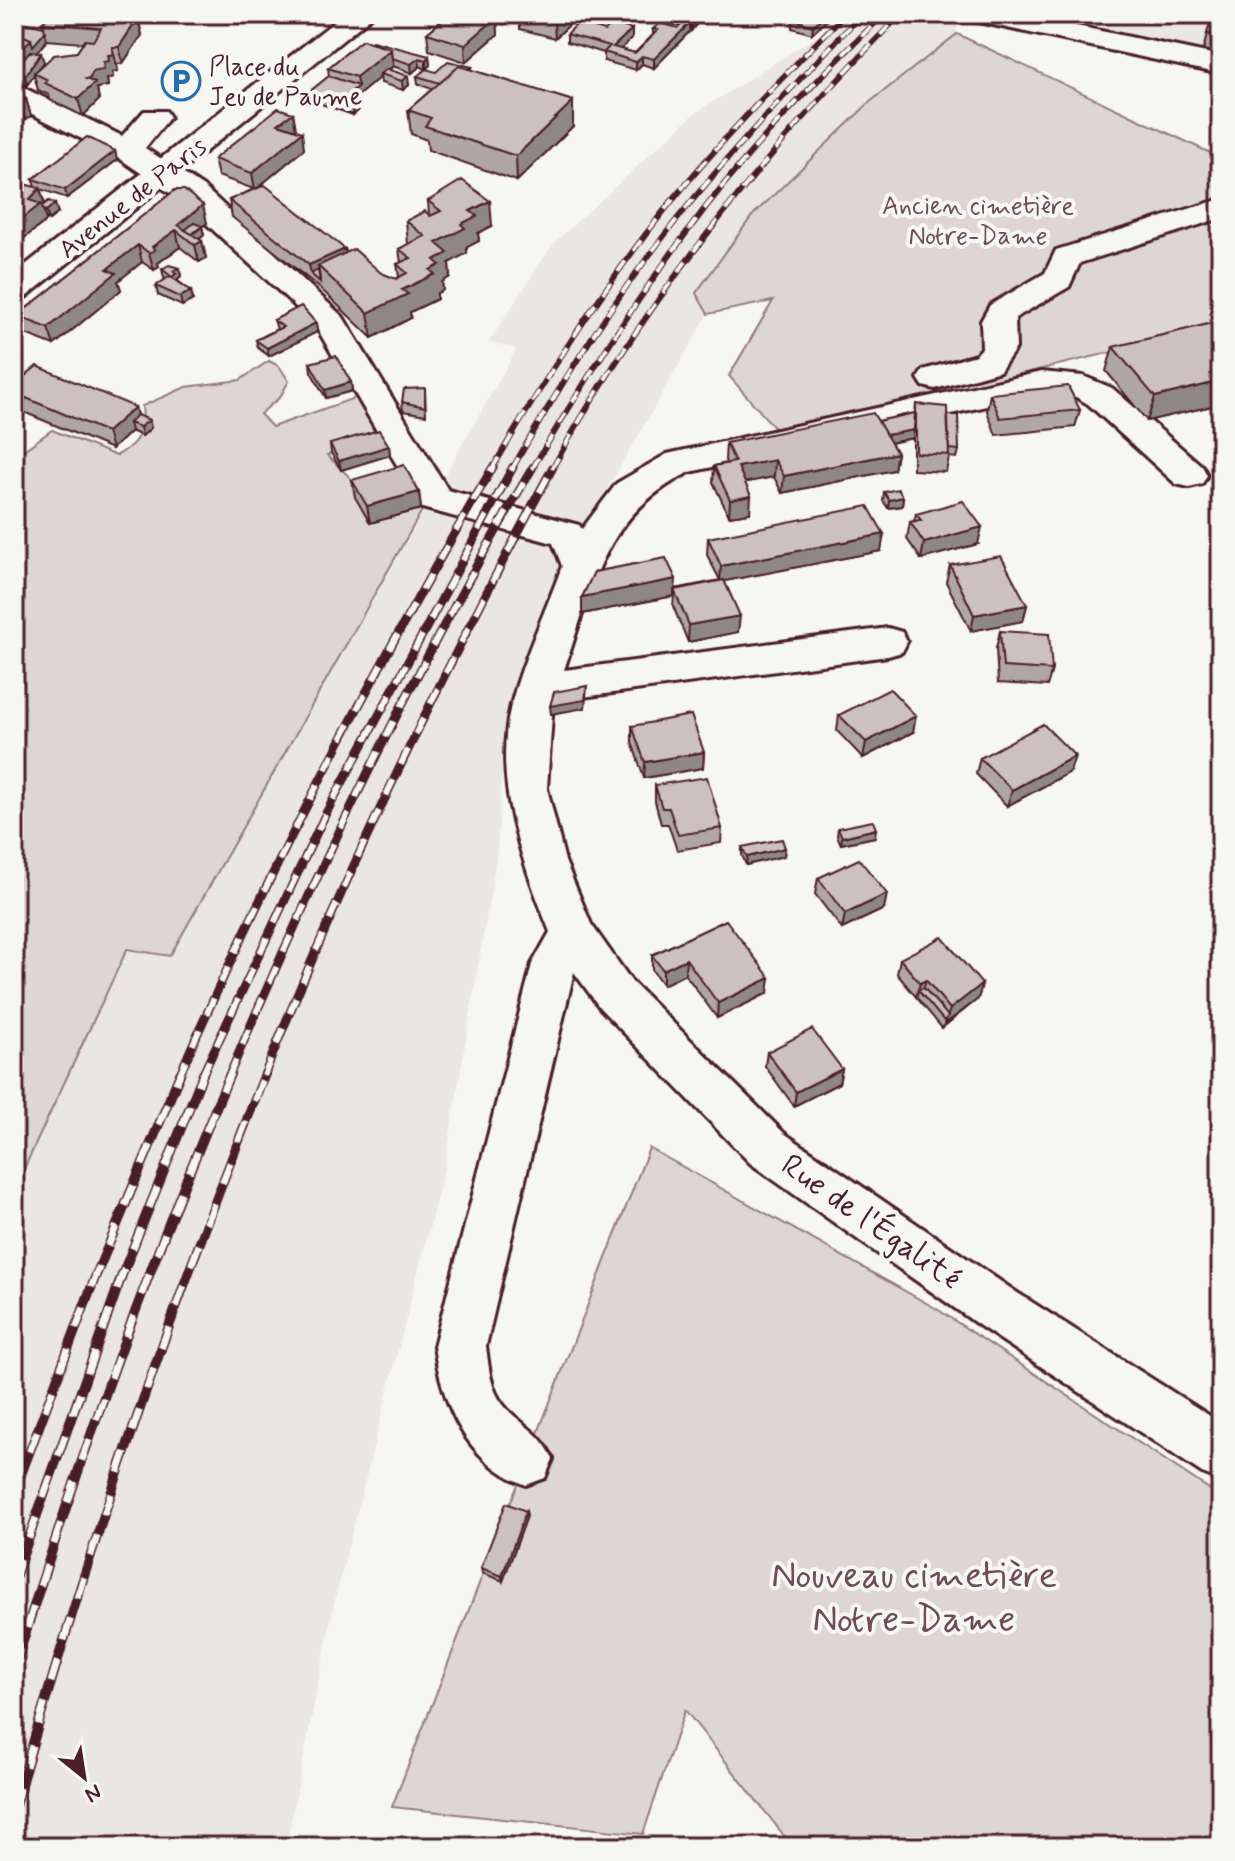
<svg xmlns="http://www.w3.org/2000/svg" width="1235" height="1861" font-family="Mynerve,sans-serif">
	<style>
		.built { fill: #e9e6e3 }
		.green { fill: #ddd6d5; stroke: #947a80; stroke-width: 2 }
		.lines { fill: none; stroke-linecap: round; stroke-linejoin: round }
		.minor-casing { stroke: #4a1f2b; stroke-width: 6 }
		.major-casing { stroke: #4a1f2b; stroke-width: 6 }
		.minor { fill: #f6f6f2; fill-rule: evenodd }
		.major { fill: #f6f6f2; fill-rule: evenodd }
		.rail-far2-casing { stroke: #4a1f2b; stroke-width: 6 }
		.rail-far1-casing { stroke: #4a1f2b; stroke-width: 9 }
		.rail-casing { stroke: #4a1f2b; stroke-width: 10 }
		.rail-far2 { stroke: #f6f6f2; stroke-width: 4; stroke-dasharray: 13; stroke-linecap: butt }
		.rail-far1 { stroke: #f6f6f2; stroke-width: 6; stroke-dasharray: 17; stroke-linecap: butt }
		.rail { stroke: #f6f6f2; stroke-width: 7; stroke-dasharray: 22; stroke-linecap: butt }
		.wall { fill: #afa6a5; stroke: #4a1f2b; stroke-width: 2; fill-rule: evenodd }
		.shaded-wall { fill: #8f8786; stroke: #4a1f2b; stroke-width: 2 }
		.building { fill: #ccc1c0; stroke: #4a1f2b; stroke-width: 2 }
		.labels { text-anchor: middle; stroke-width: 8; stroke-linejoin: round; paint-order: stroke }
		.far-poi-label { font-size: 26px; fill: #4a1f2b; stroke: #f6f6f2; text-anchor: start }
		.far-street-label { font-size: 26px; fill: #4a1f2b; stroke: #f6f6f2 }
		.far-park-label { font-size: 26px; fill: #6f4d56; stroke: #f6f6f2 }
		.street-label { font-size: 32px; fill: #4a1f2b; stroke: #f6f6f2 }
		.near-park-label { font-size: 38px; fill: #6f4d56; stroke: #f6f6f2 }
	</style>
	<rect width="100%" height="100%" fill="#f6f6f2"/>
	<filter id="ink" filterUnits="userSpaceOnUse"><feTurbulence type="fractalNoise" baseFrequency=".0125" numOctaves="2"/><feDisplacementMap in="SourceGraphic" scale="16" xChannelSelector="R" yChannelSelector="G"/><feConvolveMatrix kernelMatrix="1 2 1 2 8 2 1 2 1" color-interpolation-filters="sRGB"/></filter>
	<g filter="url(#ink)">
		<path class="built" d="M 837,14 L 928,14 L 957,21 L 957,34 L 870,102 L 752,216 L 717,263 L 696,293 L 708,314 L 555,580 L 524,655 L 503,751 L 497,853 L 445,1165 L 333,1607 L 286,1847 L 14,1847 L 14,1190 L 127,948 L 170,955 L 517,349 L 489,342 L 553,244 L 694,114 L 817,36 Z
			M 1025,14 L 1221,14 L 1221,55 L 1190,50 Z"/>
		<path class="green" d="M 957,34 L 1221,158 L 1221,326 L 778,432 L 729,376 L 773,301 L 708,314 L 696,293 L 752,216 L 870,102 Z
			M 269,361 L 279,366 L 289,381 L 280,397 L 260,414 L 272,427 L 363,395 L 375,436 L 327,455 L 371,498 L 410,484 L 424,507 L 170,956 L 127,949 L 14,1190 L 14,457 L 52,430 L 116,456 C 138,444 145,431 142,406 L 186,387 L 240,380 Z
			M 649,1148 L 937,1309 L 1221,1497 L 1221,1847 L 793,1847 L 685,1710 L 643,1834 L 392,1807 Z"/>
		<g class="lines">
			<g class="minor-casing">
				<path id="minor" d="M 582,14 L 622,14 L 625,18 L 621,24 L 611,26 L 586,20 Z
					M 14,83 L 122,136 L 144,111 L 166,111 L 170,117 L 145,148 L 205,188 L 343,317 L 448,490 L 579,525 L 582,529 L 617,483 L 667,454 L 1041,372 L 1083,376 L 1112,388 L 1202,466 L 1207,475 L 1202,484 L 1189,487 L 1176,484 L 1088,404 L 1076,397 L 1041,394 L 690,472 C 603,515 593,585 564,670 L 888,628 L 902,632 L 907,642 L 902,652 L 888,656 L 553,701 L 547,788 L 565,861 L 591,924 L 632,982 L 784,1133 L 1016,1292 L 1221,1423 L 1221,1480 L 1202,1473 L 980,1326 L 750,1163 L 600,1008 L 574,972 L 486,1346 C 488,1360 489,1377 495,1391 C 507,1420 539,1426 553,1459 L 545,1478 L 526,1485 C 466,1461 443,1407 434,1346 L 532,964 L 550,932 C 522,860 492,783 511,705 C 523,658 546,611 562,566 L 553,543 L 422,508 L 318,330 L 292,303 L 183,202 L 116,156 L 14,105 Z
					M 1221,199 L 1221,218 L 1080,263 L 1069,287 L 1015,318 L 1016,348 L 1000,371 L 935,389 L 923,386 L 918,378 L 923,370 L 976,355 L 982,348 L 981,321 L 990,305 L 1045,273 L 1056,250 Z"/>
			</g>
			<g class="major-casing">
				<path id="major" d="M 344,14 L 375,14 L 26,297 L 14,300 L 14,274 Z
					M 965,14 L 1019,14 L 1221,56 L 1221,74 L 979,22 L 969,20 Z"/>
			</g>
			<use href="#minor" class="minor"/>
			<use href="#major" class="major"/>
			<g class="rail-far2-casing">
				<path id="rail-far2" d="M 492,469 C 546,377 604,285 671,202 C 725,135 785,75 845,14
					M 512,469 C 552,399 594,330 642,265 C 708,175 785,94 862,14
					M 532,469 C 596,362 664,254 745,159 C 789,108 836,61 884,14
					M 552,469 C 645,300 765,151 901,14"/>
			</g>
			<g class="rail-far1-casing">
				<path id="rail-far1" d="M 179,1076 C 270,867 377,664 493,467
					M 202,1076 L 325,815 L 513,467
					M 229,1076 C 317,868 418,662 533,467
					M 264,1076 C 347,867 446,665 553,467"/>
			</g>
			<g class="rail-casing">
				<path id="rail" d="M 14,1493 L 96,1275 L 180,1074
					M 14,1580 L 122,1275 L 203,1074
					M 14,1670 C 76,1467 147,1269 230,1074
					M 14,1809 C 84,1560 169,1314 265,1074"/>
			</g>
			<use href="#rail-far2" class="rail-far2"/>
			<use href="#rail-far1" class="rail-far1"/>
			<use href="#rail" class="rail"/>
		</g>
		<path class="wall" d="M 450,14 L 514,14 L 504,24 L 497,22 L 498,34 L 466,62 L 429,50 L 427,33 Z
			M 520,14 L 579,14 L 579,16 L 555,38 L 520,29 Z
			M 833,14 L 812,34 L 792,28 L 793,19 Z
			M 672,15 L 697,23 L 692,30 L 690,29 L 690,31 L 654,68 L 642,64 L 636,70 L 604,61 L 604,53 L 567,42 L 567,34 L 632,29 L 632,38 L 620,49 L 635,53 L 653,35 L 653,29 L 678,28 L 680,26 L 672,24 Z
			M 1212,15 L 1221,16 L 1221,53 L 1203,50 Z
			M 138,18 L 142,35 L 123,63 L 117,64 L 118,71 L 112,72 L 113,77 L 107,79 L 108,86 L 97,88 L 99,100 L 83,116 L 50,100 L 49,95 L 38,90 L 34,75 L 27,85 L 14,83 L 14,29 L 44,27 L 42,23 ZM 47,40 L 83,43 L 77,52 L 39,68 L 44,62 L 36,53 Z
			M 362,40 L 429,56 L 430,65 L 426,69 L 420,66 L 412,73 L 393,66 L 389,70 L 409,85 L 403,90 L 381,83 L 380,77 L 352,100 L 357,102 L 358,111 L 353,115 L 310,100 L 309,92 L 329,76 L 328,68 Z
			M 472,67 L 472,70 L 573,101 L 573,126 L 517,181 L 428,150 L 427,140 L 411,134 L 408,110 L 432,89 L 418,84 L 417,76 Z
			M 14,93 L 26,99 L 31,116 L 25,120 L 17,117 L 14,120 Z
			M 293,113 L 296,130 L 304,149 L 257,188 L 345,249 L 346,253 L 381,273 L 396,279 L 399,277 L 397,264 L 401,263 L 399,249 L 408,244 L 406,221 L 429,215 L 428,201 L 492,226 L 478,233 L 479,241 L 467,247 L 467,253 L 449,263 L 450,277 L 442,282 L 443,290 L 437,293 L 437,299 L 410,312 L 411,318 L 372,338 L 322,290 L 232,217 L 229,200 L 254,189 L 218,176 L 214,159 Z
			M 115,151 L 117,160 L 67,198 L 40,189 L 45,204 L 58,213 L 49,220 L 46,218 L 46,221 L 19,242 L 14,241 L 14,182 L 35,187 L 33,179 Z
			M 175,190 L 207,223 L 202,226 L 204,235 L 199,239 L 202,241 L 206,258 L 199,262 L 180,247 L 158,263 L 159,267 L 154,270 L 142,262 L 118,281 L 121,290 L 54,345 L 23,333 L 17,316 Z
			M 179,268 L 181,276 L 178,279 L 178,281 L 191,291 L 193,300 L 182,306 L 158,295 L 156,286 L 166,279 L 164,278 L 162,269 Z
			M 274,320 L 316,323 L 317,332 L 269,356 L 258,348 L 256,340 L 277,329 Z
			M 1221,321 L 1221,404 L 1147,421 L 1106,371 L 1113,347 Z
			M 310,363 L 351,382 L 352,391 L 326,398 L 311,372 Z
			M 14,385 L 135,407 L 137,415 L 149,420 L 151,428 L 142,436 L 131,431 L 112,449 L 14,408 Z
			M 425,388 L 426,415 L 403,411 L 402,402 Z
			M 990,394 L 1080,410 L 1075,427 L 996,435 L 987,411 Z
			M 916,404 L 948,415 L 959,450 L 957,458 L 949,457 L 946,472 L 913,470 L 913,435 L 913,438 L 891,443 L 897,453 L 894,470 L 782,493 L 774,477 L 745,482 L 750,513 L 729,516 L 713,482 L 714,466 L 726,463 L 725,460 L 726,443 L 878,421 L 915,413 Z
			M 330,444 L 389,446 L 390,455 L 341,470 L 331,453 Z
			M 352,480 L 419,492 L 421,509 L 370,523 L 355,497 Z
			M 884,492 L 903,497 L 902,506 L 888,508 L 883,501 Z
			M 916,514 L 978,544 L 921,559 L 907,539 L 910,522 L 914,521 Z
			M 708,538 L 881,551 L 724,581 L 738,632 L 688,642 L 673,606 L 674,596 L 582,614 L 675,589 L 720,580 L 707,555 Z
			M 950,565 L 1027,605 L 1023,621 L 971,631 L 946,582 Z
			M 1000,631 L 1052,670 L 1047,686 L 998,683 L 996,648 Z
			M 839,715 L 913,732 L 863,758 L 837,731 Z
			M 632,726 L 704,752 L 703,768 L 644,778 L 632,742 Z
			M 980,758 L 1070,772 L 1007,806 L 976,774 Z
			M 655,785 L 722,828 L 721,843 L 677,850 L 668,824 L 661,824 L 655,801 Z
			M 838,828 L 875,837 L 841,844 L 837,836 Z
			M 742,847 L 785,848 L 784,856 L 746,865 L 742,855 Z
			M 818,878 L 884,909 L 842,929 L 815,894 Z
			M 726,920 L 768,993 L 717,1018 L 685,974 L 663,985 L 652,970 L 652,955 Z
			M 900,959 L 982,984 L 978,999 L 942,1028 L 897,974 Z
			M 767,1052 L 842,1069 L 839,1083 L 794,1106 L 765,1066 Z
			M 527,1516 L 503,1581 L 482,1573 L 481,1568 Z"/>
		<path class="shaded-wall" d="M 503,14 L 515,14 L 504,24 Z
			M 563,14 L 579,14 L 579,16 L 555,38 L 554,22 Z
			M 825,14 L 833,14 L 812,34 L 813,26 Z
			M 698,15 L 697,23 L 692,30 L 692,21 Z
			M 497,17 L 498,34 L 466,62 L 465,45 Z
			M 138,18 L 142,35 L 123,63 L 119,47 Z
			M 690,23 L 690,31 L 654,68 L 654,59 Z
			M 632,29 L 632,38 L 614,56 L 613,47 Z
			M 45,32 L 47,40 L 35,54 L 14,75 L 14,60 L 31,39 Z
			M 391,49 L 393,66 L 382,75 L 380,74 L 380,77 L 347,105 L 344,98 L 358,86 L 356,77 Z
			M 41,53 L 44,62 L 35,74 L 34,73 L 34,75 L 27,85 L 25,76 Z
			M 114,54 L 118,71 L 112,72 L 113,77 L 107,79 L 108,86 L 97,88 L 99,100 L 83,116 L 78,99 L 86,79 L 108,55 Z
			M 429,56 L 430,65 L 426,69 L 426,60 Z
			M 642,56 L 642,64 L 636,70 L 636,62 Z
			M 419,58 L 420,66 L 412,73 L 411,64 Z
			M 408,76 L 409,85 L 403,90 L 402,81 Z
			M 26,99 L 31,116 L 25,120 L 20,103 Z
			M 573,101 L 573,126 L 517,181 L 516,156 Z
			M 357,102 L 358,111 L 353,115 L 352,106 Z
			M 14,106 L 17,117 L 14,120 Z
			M 293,113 L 296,130 L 278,124 Z
			M 302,132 L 304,149 L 255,190 L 252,173 Z
			M 21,134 L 24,143 L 17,148 L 14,139 Z
			M 115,151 L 117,160 L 67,198 L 65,190 Z
			M 40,188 L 45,206 L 43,208 L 46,221 L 19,242 L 14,225 L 29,200 Z
			M 490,201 L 492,226 L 478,233 L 479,241 L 467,247 L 467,253 L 449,263 L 450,277 L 442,282 L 443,290 L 437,293 L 437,299 L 410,312 L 411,318 L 372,338 L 368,313 L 430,270 L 436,243 L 461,224 L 470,211 Z
			M 55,204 L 58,213 L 49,220 L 46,211 Z
			M 203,205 L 207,223 L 194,233 L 202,226 L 204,235 L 193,244 L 178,225 Z
			M 176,230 L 180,247 L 158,263 L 159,267 L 154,270 L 149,253 L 152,247 Z
			M 202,241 L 206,258 L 199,262 L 195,245 Z
			M 138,245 L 142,262 L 118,281 L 121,290 L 54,345 L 48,328 L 107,269 Z
			M 345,249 L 347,266 L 318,266 L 320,279 L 311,274 L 309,265 Z
			M 179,268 L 181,276 L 178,279 L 178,283 L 172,277 L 173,271 Z
			M 191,291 L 193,300 L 182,306 L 180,297 Z
			M 316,323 L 317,332 L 269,356 L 267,348 Z
			M 1221,381 L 1221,404 L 1147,421 L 1155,397 Z
			M 351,382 L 352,391 L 326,398 L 325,390 Z
			M 135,407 L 139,424 L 129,423 L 131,431 L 112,449 L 107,432 Z
			M 149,420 L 151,428 L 142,436 L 140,427 Z
			M 914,430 L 913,438 L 880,445 L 881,436 Z
			M 389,446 L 390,455 L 341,470 L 339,461 Z
			M 897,453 L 894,470 L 782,493 L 784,476 Z
			M 775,460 L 774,477 L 737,484 L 738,467 Z
			M 419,492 L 421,509 L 370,523 L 367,506 Z
			M 751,496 L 750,513 L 729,516 L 730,500 Z
			M 903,497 L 902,506 L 888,508 L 889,500 Z
			M 982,527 L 978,544 L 921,559 L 924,543 Z
			M 884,534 L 881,551 L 720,582 L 721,566 Z
			M 676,579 L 675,592 L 674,590 L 674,596 L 582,614 L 582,597 Z
			M 1027,605 L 1023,621 L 971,631 L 974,615 Z
			M 740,616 L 738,632 L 688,642 L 689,625 Z
			M 587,686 L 585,708 L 551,714 L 550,706 Z
			M 916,716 L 913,732 L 863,758 L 866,742 Z
			M 704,752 L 703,768 L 644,778 L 645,762 Z
			M 1075,756 L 1070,772 L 1007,806 L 1012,790 Z
			M 876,829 L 875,837 L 841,844 L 842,837 Z
			M 785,848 L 784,856 L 746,865 L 747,857 Z
			M 887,894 L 884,909 L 842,929 L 845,914 Z
			M 686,959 L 685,974 L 663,985 L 663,970 Z
			M 770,978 L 768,993 L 717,1018 L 718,1003 Z
			M 926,980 L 922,995 L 918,990 L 916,998 L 920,983 Z
			M 982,984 L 978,999 L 945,1024 L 950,1009 Z
			M 842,1069 L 839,1083 L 794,1106 L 796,1092 Z
			M 526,1511 L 527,1516 L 503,1581 L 502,1576 Z"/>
		<path class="building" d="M 50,14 L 91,14 L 138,18 L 119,47 L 112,47 L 114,54 L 108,55 L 109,61 L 103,62 L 104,69 L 93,71 L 90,78 L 86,79 L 95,83 L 78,99 L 45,83 L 48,80 L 34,73 L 54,55 L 77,52 L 85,40 L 93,41 L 101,28 L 42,23 Z
			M 450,14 L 486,14 L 497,17 L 465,45 L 427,33 Z
			M 527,14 L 563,14 L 554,22 Z
			M 674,14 L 694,14 L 698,15 L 692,21 L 672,15 Z
			M 798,14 L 825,14 L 813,26 L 793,19 Z
			M 1212,15 L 1221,16 L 1221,36 L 1207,34 Z
			M 685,21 L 690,23 L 654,59 L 642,56 L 636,62 L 604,52 L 610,46 L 567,34 L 578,23 L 605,31 L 613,24 L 632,29 L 613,47 L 635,53 L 658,30 L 653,29 L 660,23 L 678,28 Z
			M 22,22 L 44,27 L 45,32 L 33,46 L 31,39 L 14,32 L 14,29 Z
			M 14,32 L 31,39 L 14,60 Z
			M 362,40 L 391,49 L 356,77 L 328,68 Z
			M 372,41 L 429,56 L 426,60 L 419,58 L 411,64 L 392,58 L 391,49 L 370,43 Z
			M 29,52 L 41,53 L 25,76 L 14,75 L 14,71 Z
			M 448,61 L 472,67 L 469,69 L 459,66 L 440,83 L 417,76 L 426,69 L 436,72 Z
			M 459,66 L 573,101 L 516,156 L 425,126 L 431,118 L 408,110 Z
			M 387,69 L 408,76 L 402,81 L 380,74 Z
			M 329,76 L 358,86 L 344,98 L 357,102 L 352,106 L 309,92 Z
			M 14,93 L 26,99 L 20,103 L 14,101 Z
			M 278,108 L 293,113 L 278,124 L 302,132 L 252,173 L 214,159 Z
			M 14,131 L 21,134 L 14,139 Z
			M 87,137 L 115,151 L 65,190 L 33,179 Z
			M 462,180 L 490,201 L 470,211 L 477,216 L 461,224 L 465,228 L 436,243 L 448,253 L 434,260 L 440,265 L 430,270 L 435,274 L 402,290 L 408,294 L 368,313 L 318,266 L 354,249 L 381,273 L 396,279 L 407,273 L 397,264 L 411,258 L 399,249 L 425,236 L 406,221 L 425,211 L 430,216 L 441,211 L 428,201 Z
			M 14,182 L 40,188 L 29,200 L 41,204 L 14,225 Z
			M 265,185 L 345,249 L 309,265 L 229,200 Z
			M 175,190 L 184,190 L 203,205 L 178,225 L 202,241 L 195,245 L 176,230 L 152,247 L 155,250 L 149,253 L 138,245 L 107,269 L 116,273 L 48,328 L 17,316 Z
			M 49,201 L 55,204 L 46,211 L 43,210 L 42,206 Z
			M 194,223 L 202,226 L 192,234 L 185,230 Z
			M 169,265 L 179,268 L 173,271 L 176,274 L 172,277 L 162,269 Z
			M 318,270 L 320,282 L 311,274 Z
			M 170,276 L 191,291 L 180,297 L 156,286 Z
			M 301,306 L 316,323 L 267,348 L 256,340 L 283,327 L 274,320 Z
			M 1221,321 L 1221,381 L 1155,397 L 1113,347 Z
			M 336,356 L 351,382 L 325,390 L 310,363 Z
			M 37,366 L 135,407 L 107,432 L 14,393 L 14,385 Z
			M 1068,386 L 1080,410 L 1000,418 L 990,394 Z
			M 425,388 L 425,407 L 402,402 L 404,389 Z
			M 916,404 L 947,407 L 949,455 L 916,453 Z
			M 873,413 L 897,453 L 784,476 L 775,460 L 738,467 L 751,496 L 730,500 L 714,466 L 735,462 L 726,443 Z
			M 915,413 L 914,430 L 886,435 L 878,421 Z
			M 137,415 L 149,420 L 140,427 L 129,423 Z
			M 948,415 L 958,415 L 959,450 L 949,449 Z
			M 379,430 L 389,446 L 339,461 L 330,444 Z
			M 404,465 L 419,492 L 367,506 L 352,480 Z
			M 898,489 L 903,497 L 889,500 L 884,492 Z
			M 963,501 L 982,527 L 924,543 L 910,522 L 921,520 L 916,514 Z
			M 868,506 L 884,534 L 721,566 L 708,538 Z
			M 1001,556 L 1027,605 L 974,615 L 950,565 Z
			M 666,558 L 676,579 L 582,597 L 594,572 Z
			M 724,580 L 740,616 L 689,625 L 674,590 Z
			M 1000,631 L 1049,634 L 1052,670 L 1003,667 Z
			M 587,686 L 585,700 L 550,706 L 554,692 Z
			M 890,689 L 916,716 L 866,742 L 839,715 Z
			M 691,715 L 704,752 L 645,762 L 632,726 Z
			M 1043,724 L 1075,756 L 1012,790 L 980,758 Z
			M 707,777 L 722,828 L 678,835 L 669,808 L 662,808 L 655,785 Z
			M 873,821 L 876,829 L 842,837 L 838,828 Z
			M 782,839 L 785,848 L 747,857 L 742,847 Z
			M 859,859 L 887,894 L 845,914 L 818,878 Z
			M 726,920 L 770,978 L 718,1003 L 686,959 L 663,970 L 652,955 Z
			M 942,937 L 982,984 L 950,1009 L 926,980 L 920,983 L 900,959 Z
			M 924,988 L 948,1016 L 944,1021 L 918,990 Z
			M 812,1029 L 842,1069 L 796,1092 L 767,1052 Z
			M 506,1503 L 526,1511 L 502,1576 L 481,1568 Z"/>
	</g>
	<defs>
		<g id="parking-ring" transform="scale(2)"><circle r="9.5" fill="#f6f6f2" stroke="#1f6fb2" stroke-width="1.5"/><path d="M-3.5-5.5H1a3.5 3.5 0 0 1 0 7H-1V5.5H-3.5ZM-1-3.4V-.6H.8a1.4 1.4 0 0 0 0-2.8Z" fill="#1f6fb2"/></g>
	</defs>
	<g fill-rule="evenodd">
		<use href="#parking-ring" x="181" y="81"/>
	</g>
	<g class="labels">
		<g class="far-poi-label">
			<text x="209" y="75">Place du<tspan x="209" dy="30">Jeu de Paume</tspan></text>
		</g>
		<g class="far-street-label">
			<text transform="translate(132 197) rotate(-38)" y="9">Avenue de Paris</text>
		</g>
		<g class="far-park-label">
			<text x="978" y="214">Ancien cimetière<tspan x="978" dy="30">Notre-Dame</tspan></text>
		</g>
		<g class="street-label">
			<text transform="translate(872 1221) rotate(35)" y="11">Rue de l'Égalité</text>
		</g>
		<g class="near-park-label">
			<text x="914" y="1587">Nouveau cimetière<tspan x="914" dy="44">Notre-Dame</tspan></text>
		</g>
	</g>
	<rect width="1235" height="1861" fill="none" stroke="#f6f6f2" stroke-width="48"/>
	<rect x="24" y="24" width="1187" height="1813" fill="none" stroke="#4a1f2b" stroke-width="3" filter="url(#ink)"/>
	<g transform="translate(84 1777) rotate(150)" stroke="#f6f6f2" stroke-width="6" paint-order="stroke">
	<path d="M0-6L14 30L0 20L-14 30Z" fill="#4a1f2b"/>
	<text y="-12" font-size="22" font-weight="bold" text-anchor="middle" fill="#4a1f2b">N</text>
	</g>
</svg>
